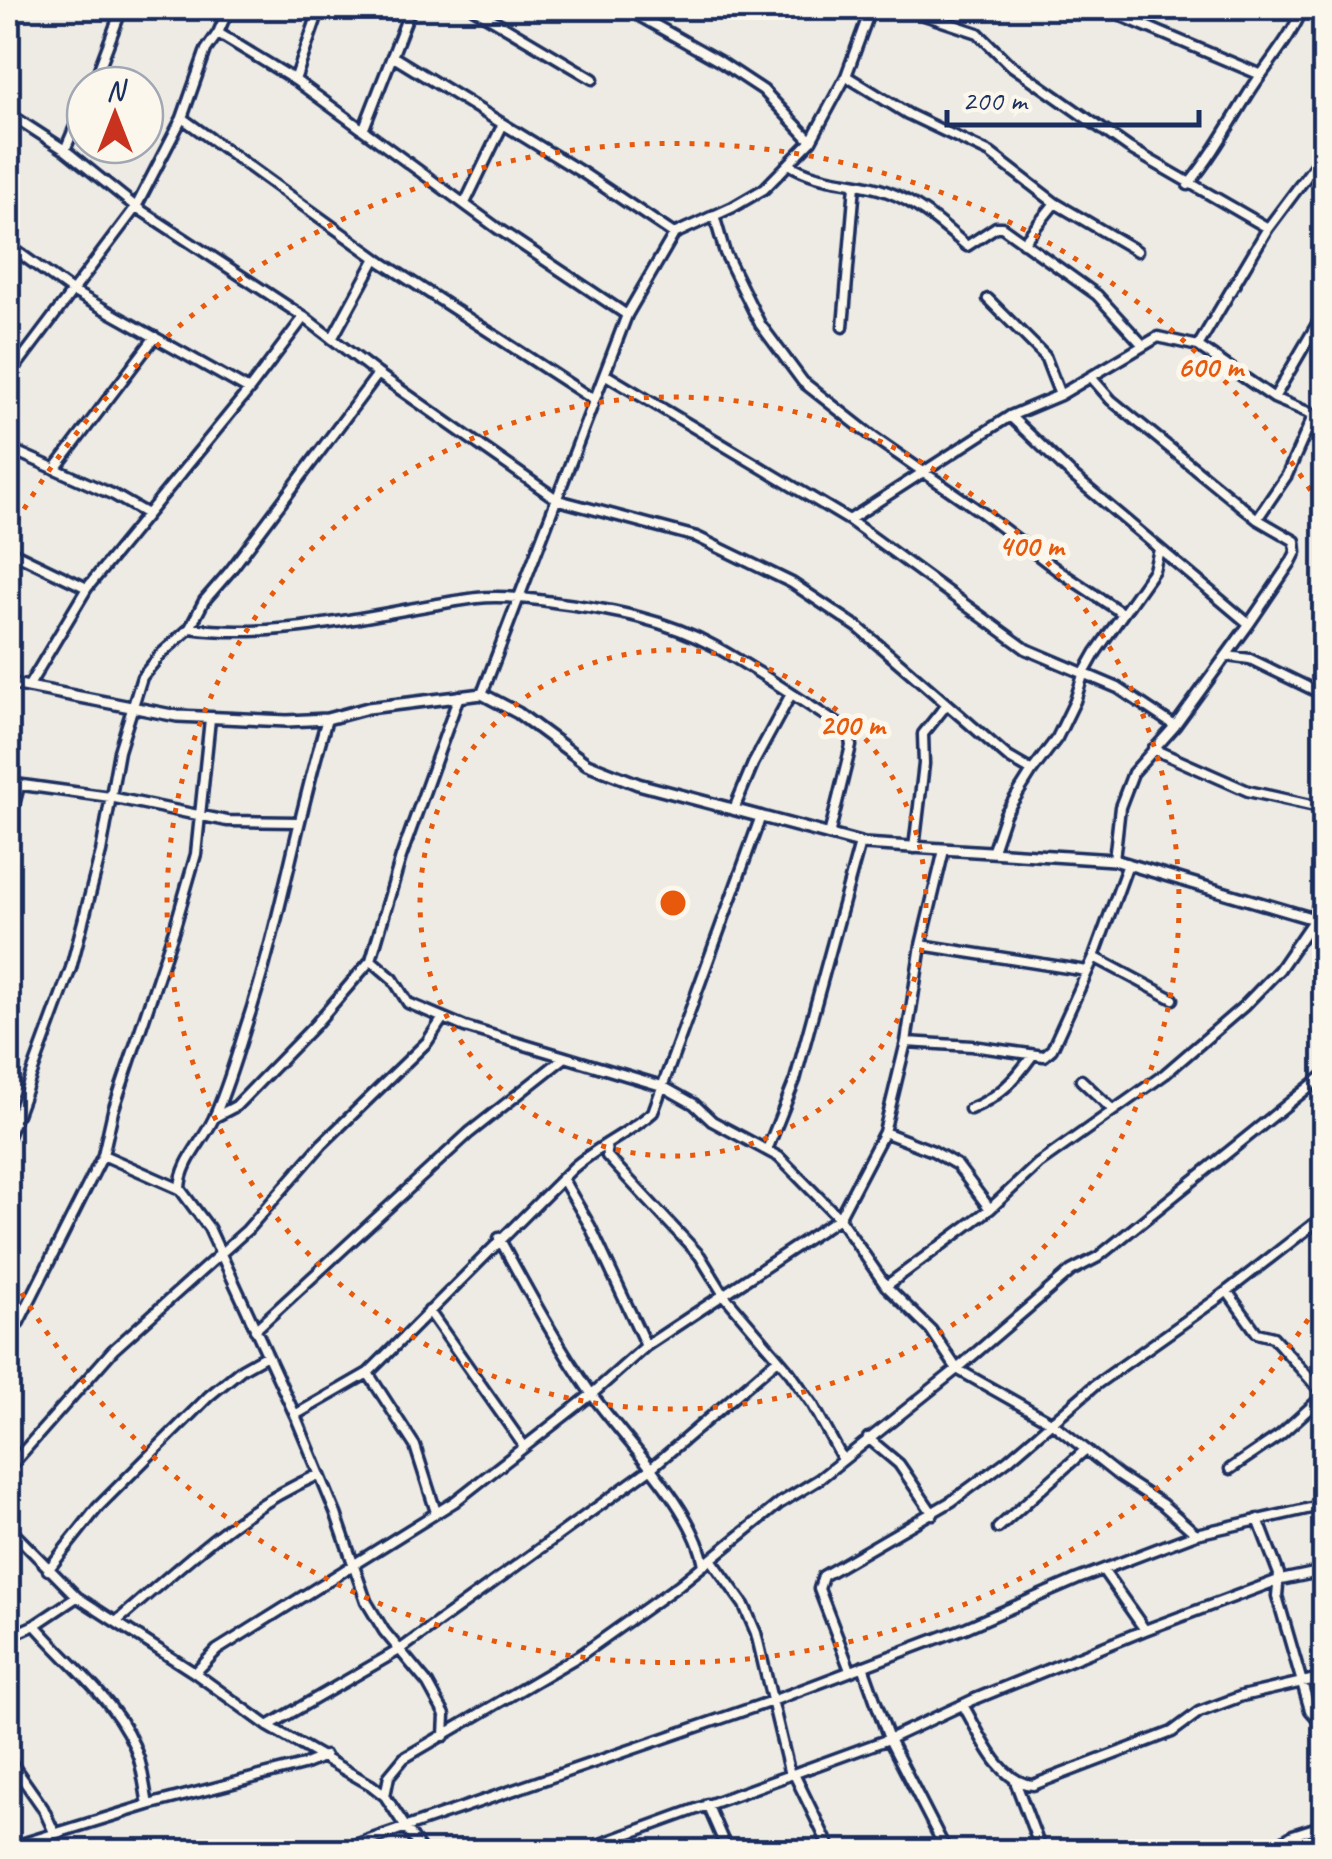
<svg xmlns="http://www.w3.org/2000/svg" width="1332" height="1859" font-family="Caveat,sans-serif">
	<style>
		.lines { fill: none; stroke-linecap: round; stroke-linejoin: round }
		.minor-casing { stroke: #1b2f5e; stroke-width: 15 }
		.tertiary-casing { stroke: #1b2f5e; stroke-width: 16 }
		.minor { stroke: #fbf7ec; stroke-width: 8 }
		.tertiary { stroke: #fbf7ec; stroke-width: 9 }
		.ring { fill: none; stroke: #e8590c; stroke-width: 5; stroke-dasharray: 5 10 }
		.centre { fill: #e8590c; stroke: #fbf7ec; stroke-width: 5 }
		.ring-label { font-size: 30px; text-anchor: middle; font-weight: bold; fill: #e8590c; stroke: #fbf7ec; stroke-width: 10; stroke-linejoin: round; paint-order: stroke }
	</style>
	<rect width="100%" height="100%" fill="#eeebe4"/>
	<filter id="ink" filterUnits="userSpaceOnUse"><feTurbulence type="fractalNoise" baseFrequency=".01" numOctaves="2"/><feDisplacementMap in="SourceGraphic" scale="20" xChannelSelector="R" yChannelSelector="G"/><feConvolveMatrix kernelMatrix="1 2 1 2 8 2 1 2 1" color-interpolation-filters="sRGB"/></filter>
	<g filter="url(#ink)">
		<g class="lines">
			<g class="minor-casing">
				<path id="minor" d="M 473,8 L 593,79
					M 625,8 L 719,61 L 763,90 L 811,141
					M 903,8 L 978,33 L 1008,63 L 1129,148 L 1268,228
					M 1122,8 L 1124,17 L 1261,75
					M 8,31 L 16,8
					M 218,33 L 295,80 L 497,228 L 627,315
					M 392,56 L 583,173 L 674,234
					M 846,76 L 908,114 L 990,153 L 1055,203 L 1023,243
					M 295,80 L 320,8
					M 93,85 L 122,8
					M 8,113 L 65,150 L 136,207 L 304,317 L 378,374 L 558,500 L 697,537 L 792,583 L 859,628 L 1008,757 L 1032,771 L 1005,814 L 993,850
					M 182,118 L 383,263 L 594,400
					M 364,128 L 411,8
					M 65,150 L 85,103
					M 789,164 C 820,184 855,179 888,192 C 918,203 942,225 967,246 L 996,227 L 1002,227 L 1097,295 L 1142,344
					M 1188,185 C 1212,156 1229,125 1249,93 C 1267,64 1290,40 1303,8
					M 465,203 L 503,124
					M 1055,203 L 1137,251
					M 714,215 L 725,253 L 760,324 L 803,382 L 873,437 L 984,514 L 1056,569 L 1122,613
					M 8,245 L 72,291 L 249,390
					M 988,299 L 1045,356 L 1060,395
					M 843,327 L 855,185
					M 332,339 L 376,258
					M 1198,346 L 1268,228 L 1324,153
					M 606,375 L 849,520 L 1026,649 L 1118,688 L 1175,726
					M 8,377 L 136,207 L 182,118 L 206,50 L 218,33 L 229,8
					M 1091,377 L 1111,400 L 1257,519 L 1295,541 L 1296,552 L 1291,562 L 1249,624
					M 1274,398 L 1324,312
					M 1010,416 L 1072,475 L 1249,624 L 1175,726 L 1133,773 L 1120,807 L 1114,860
					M 8,448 L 114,495 L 147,514
					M 55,469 L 155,337
					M 1257,519 L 1287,475 L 1314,414
					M 849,520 L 1010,416 L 1060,395 L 1158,337 L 1198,346 L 1274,398 L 1324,419
					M 8,550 L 87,588
					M 190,628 L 204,601 L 230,571 L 378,374
					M 1227,656 L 1250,659 L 1324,695
					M 28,687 L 87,588 L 249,390 L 304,317
					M 482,694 L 627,315 L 674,234 L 733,207 L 764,189 L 811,141 L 846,76 L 871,8
					M 327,719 C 296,821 280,925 246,1026 C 237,1055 228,1085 216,1113 C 206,1140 181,1159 180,1189 L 209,1228 L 295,1415 L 336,1514 L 366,1601 L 384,1631 L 428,1684 L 445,1715 L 444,1736
					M 1153,749 L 1248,791 L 1324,808
					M 1032,771 L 1057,738 L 1075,701 L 1083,675 L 1096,652 L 1154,570 L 1159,550
					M 8,783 L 110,797 L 227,821 L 298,822
					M 734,809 L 753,764 L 790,696
					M 8,827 L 19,786
					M 914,848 L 924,764 L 923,734 L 947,704
					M 921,945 L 1087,971
					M 1094,957 L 1173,999
					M 371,960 L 393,979 L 408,1003 L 465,1027 L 662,1086 L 694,1104 L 712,1121 L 779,1157 L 839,1218 L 886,1286 L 931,1330 L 957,1369 L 1051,1422 L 1119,1476 L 1162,1504 L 1196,1534
					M 906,1042 L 972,1046 L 1044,1056 L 1052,1049 L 1094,957 L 1128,864
					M 1081,1080 L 1113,1110
					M 970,1109 C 999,1097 1014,1081 1032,1056
					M 8,1114 L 16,1117 L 8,1136
					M 16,1117 L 71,968 L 101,852 L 119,751 L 142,677 L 161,654 L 190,628 C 285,641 384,610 477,598 C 504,595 534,599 560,603 C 614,610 666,620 714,646 C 760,671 804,703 849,731 L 851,746 L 829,835
					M 215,1117 L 236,1106 L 314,1026 L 371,960 L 401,857 L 459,696
					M 884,1132 L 933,1151 L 957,1165 L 990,1209
					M 606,1145 L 607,1156 L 700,1256 L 724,1295 L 788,1370 L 813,1405 L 842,1458
					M 767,1150 L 795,1080 L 860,843
					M 103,1155 L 180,1189
					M 562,1178 L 590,1226 L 646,1346
					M 499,1238 C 528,1291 556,1343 590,1392 C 624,1440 694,1507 704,1565
					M 886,1286 L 990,1209 L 1038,1164 L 1165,1074 L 1244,1006 L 1279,970 L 1314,919 L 1324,885
					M 1227,1291 L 1257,1333 L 1273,1337 L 1324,1395 L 1280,1435 L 1230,1469
					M 429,1311 L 524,1446
					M 255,1330 L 469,1133 L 564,1058
					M 8,1334 L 19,1322 L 103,1155 L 113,1111 L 174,930 L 196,854 L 210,719
					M 368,1373 L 415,1446 L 436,1512
					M 295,1415 L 368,1373 L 573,1168 C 598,1146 628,1134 653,1112 L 761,816
					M 868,1438 L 899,1464 L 933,1514
					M 8,1469 L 113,1350 L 247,1230 L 322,1144 L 427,1042 L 443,1018
					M 1258,1519 L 1279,1574 L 1277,1596 L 1310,1710 L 1324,1726
					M 8,1527 L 77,1597 L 195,1673 L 268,1726 L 371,1785 L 385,1796 L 422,1852
					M 998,1528 L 1085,1450
					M 711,1559 L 744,1605 L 756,1633 L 790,1775
					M 48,1570 L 98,1507 L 209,1396 L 242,1369 L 267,1355
					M 1103,1570 L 1145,1630
					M 117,1621 C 183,1565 237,1510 318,1475
					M 35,1625 C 70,1666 122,1704 139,1759 C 143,1773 145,1789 148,1805
					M 8,1637 L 35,1625 L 77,1597
					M 863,1666 L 889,1739 L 947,1852
					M 850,1670 L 819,1589 L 823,1576 L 952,1501 L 1008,1460 L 1094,1386 L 1217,1299 L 1324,1216
					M 195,1673 L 217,1650 L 454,1502 L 592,1394 L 646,1346 L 839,1218 L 884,1132 L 906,1042 L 921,945 L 944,850
					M 963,1705 C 979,1731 998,1783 1033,1785 L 1172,1732 L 1199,1712 L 1242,1696 L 1324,1677
					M 268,1726 L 401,1649 L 650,1469 L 778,1359
					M 8,1758 L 43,1808 L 54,1832
					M 794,1774 L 832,1852
					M 1015,1781 L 1038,1842
					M 385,1796 L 389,1776 L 404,1758 L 582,1654 L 679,1585 L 780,1503 L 818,1480 L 957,1369 L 1071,1271 L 1098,1257 L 1324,1075
					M 707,1804 L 728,1852
					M 8,1848 L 148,1805 L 303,1765 L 325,1756
					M 334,1852 L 772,1701 L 965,1628 L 1078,1579 L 1196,1534 L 1324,1505
					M 578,1852 L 889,1739 L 975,1699 L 1145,1630 L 1276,1581 L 1324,1571
					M 1266,1852 L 1293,1835 L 1324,1825"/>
			</g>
			<g class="tertiary-casing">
				<path id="tertiary" d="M 8,683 L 177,716 L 287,721 L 327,719 L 368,708 L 482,694 L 518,713 L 587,764 L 638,784 L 864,844 L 1114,860 L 1324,922"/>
			</g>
			<use href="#minor" class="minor"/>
			<use href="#tertiary" class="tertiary"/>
		</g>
	</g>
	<g class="ring">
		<circle cx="673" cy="903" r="253"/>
		<circle cx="673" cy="903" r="506"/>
		<path d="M1324 1294A759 759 0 0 1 9 1271M9 535A759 759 0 0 1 1324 512"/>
	</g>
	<circle cx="673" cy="903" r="15" class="centre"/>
	<g class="ring-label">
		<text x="1210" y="377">600 m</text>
		<text x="1031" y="556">400 m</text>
		<text x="852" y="735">200 m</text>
	</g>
	<rect width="1332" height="1859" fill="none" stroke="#fbf7ec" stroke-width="40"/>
	<rect x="20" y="20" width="1292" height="1819" fill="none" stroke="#1b2f5e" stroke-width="4" filter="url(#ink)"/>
	<g transform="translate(115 115)"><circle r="48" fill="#fbf7ec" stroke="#a1a7b3" stroke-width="2.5"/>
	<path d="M0-8L18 38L0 25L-18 38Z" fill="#c8321e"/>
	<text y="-15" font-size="28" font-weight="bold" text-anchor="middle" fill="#1b2f5e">N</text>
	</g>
	<path d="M947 110v15h252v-15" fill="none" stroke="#1b2f5e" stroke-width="5"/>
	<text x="962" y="110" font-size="30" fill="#1b2f5e" stroke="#fbf7ec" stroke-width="8" paint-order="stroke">200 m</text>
</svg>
